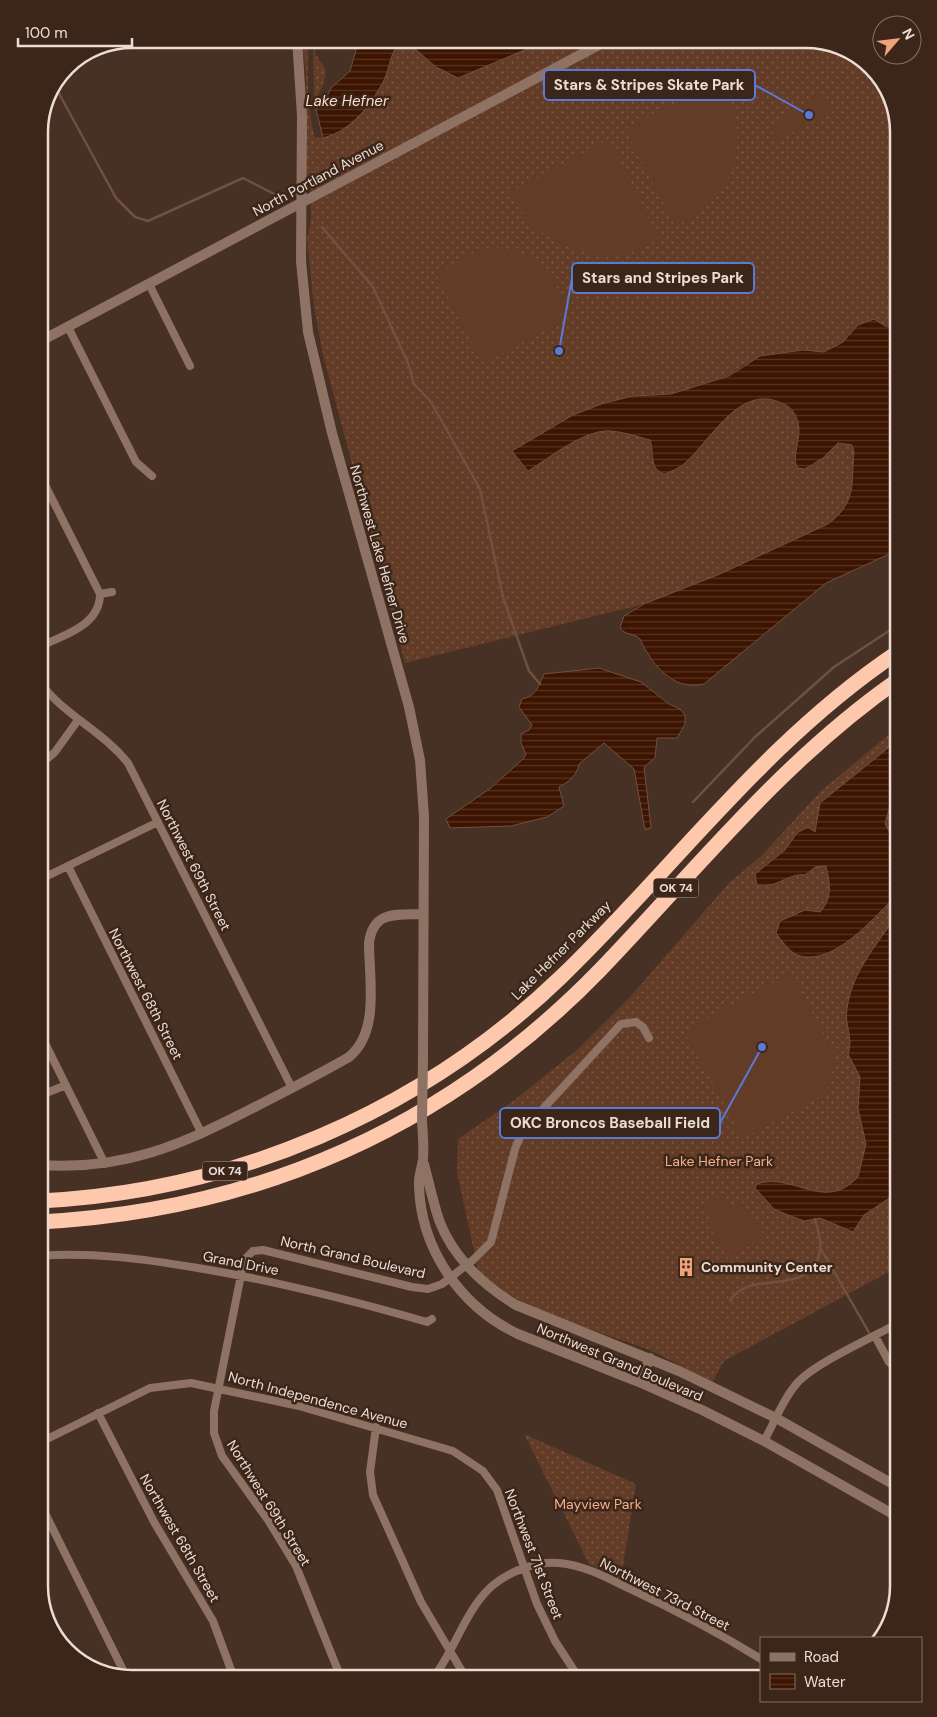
<svg xmlns="http://www.w3.org/2000/svg" width="937" height="1717" font-family="'DM Sans',sans-serif">
	<style>
		.grass { fill: url(#grass-dots) }
		.pitch { fill: #633c27 }
		.water { fill: url(#water-rules); stroke: #705040 }
		.lines { fill: none; stroke-linecap: round; stroke-linejoin: round }
		.stream { stroke: #705040; stroke-width: 2.5 }
		.minor { stroke: #8e7365; stroke-width: 8 }
		.tertiary { stroke: #8e7365; stroke-width: 10 }
		.motorway { stroke: #fec8ac; stroke-width: 15 }
		.tertiary-bridge { stroke: #8e7365; stroke-width: 10 }
		.labels { text-anchor: middle; stroke-width: 5; stroke-linejoin: round; paint-order: stroke }
		.shield { fill: #3c261a; stroke: #b6a59c; stroke-width: 1 }
		.shield-label { font-size: 12px; font-weight: bold; fill: #ebdcd4 }
		.street-label { font-size: 14px; fill: #ebdcd4; stroke: #3c261a }
		.park-label { font-size: 14px; fill: #f4af89; stroke: #3c261a }
		.poi-label { font-size: 14px; font-weight: bold; fill: #ebdcd4; stroke: #3c261a; text-anchor: start }
		.water-label { font-size: 15px; font-style: italic; fill: #fedac7; stroke: #3c261a }
		.rim { fill: none; stroke: #ebdcd4; stroke-width: 2.5 }
		.leader { fill: none; stroke: #5b79d7; stroke-width: 2 }
		.callout-dot { fill: #5b79d7; stroke: #3c261a; stroke-width: 2 }
		.callout { fill: #3c261a; stroke: #5b79d7; stroke-width: 2 }
		.callout-label { font-size: 15px; text-anchor: middle; font-weight: bold; fill: #ebdcd4 }
	</style>
	<defs>
		<pattern id="grass-dots" width="8" height="8" patternUnits="userSpaceOnUse" patternTransform="scale(1.25)"><rect width="8" height="8" fill="#633c27"/><path d="M2 2h.1M6 6h.1" fill="none" stroke="#7a5845" stroke-width="1.8" stroke-linecap="round"/></pattern>
		<pattern id="water-rules" width="6" height="5" patternUnits="userSpaceOnUse" patternTransform="scale(1.25)"><rect width="6" height="5" fill="#3c1400"/><path d="M0 2.5h6" fill="none" stroke="#583624"/></pattern>
	</defs>
	<rect width="100%" height="100%" fill="#473024"/>
	<path class="grass" d="M 302,39 L 308,39 C 308,73 306,105 315,138 C 347,137 370,107 384,80 C 389,69 390,57 396,47 L 407,42 L 436,67 L 458,78 L 551,39 L 812,39 L 862,58 L 891,96 L 898,132 L 898,144 L 893,150 L 898,173 L 898,326 L 858,325 L 843,342 L 824,352 L 803,350 L 786,353 L 743,365 L 729,375 L 671,394 L 634,396 L 604,403 L 573,415 L 512,451 L 528,471 C 549,458 586,428 612,431 C 623,432 639,437 650,440 L 652,447 L 651,457 L 685,463 C 701,446 722,416 742,405 C 768,391 798,402 800,434 C 800,443 796,452 794,461 L 801,469 C 815,469 828,451 838,443 L 852,445 L 854,452 C 851,484 857,502 828,524 L 720,574 L 644,604 L 405,663 L 323,355 L 314,307 L 307,239 L 311,219 L 310,181 L 306,173 L 306,75 Z
		M 313,39 L 318,39 L 315,53 C 324,70 330,66 322,87 C 319,93 319,97 314,101 Z
		M 898,727 L 898,1267 L 724,1361 L 712,1383 C 690,1372 671,1359 649,1350 C 599,1330 513,1310 478,1270 L 457,1172 L 458,1139 L 516,1099 L 577,1050 L 630,997 L 729,883 L 761,856 L 821,791 Z
		M 524,1434 L 636,1484 L 621,1579 L 589,1564 Z"/>
	<path class="pitch" d="M 721,79 C 753,140 738,195 675,226 L 625,129 Z
		M 820,92 L 824,94 L 832,113 L 777,140 L 769,126 L 812,99 Z
		M 604,142 L 612,145 L 659,239 C 643,247 627,255 608,257 C 600,257 590,254 582,251 C 548,242 525,223 510,192 Z
		M 495,247 C 545,255 551,274 570,316 L 488,361 L 480,359 L 436,274 L 478,250 Z
		M 791,973 L 836,1058 L 826,1093 L 743,1138 L 687,1036 L 690,1027 Z
		M 723,1194 L 731,1207 L 741,1201 L 764,1235 L 729,1259 L 707,1223 L 711,1220 L 702,1207 Z"/>
	<path class="water" d="M 359,39 L 551,39 L 458,78 L 436,67 L 407,42 L 396,47 C 390,57 389,69 384,80 C 371,105 351,131 323,138 L 316,109 L 318,100 L 326,98 L 331,88 L 350,71 Z
		M 874,319 L 887,327 L 898,326 L 898,550 L 826,583 L 704,684 C 677,691 657,670 645,649 C 643,646 642,642 640,639 C 634,633 624,635 620,628 L 624,616 L 644,604 L 720,574 L 828,524 C 857,502 851,484 854,452 L 852,445 L 838,443 L 823,458 L 805,469 L 798,468 C 789,456 807,432 794,413 C 791,407 785,404 779,402 C 739,385 710,441 685,463 C 679,468 672,471 665,474 C 648,469 655,453 650,440 C 639,437 623,432 612,431 C 586,428 549,458 528,471 L 512,451 L 573,415 L 604,403 L 634,396 L 671,394 L 729,376 L 760,356 L 803,350 L 824,352 L 843,342 L 858,325 Z
		M 599,668 L 641,682 L 669,704 L 680,709 L 685,715 L 685,724 L 677,738 L 657,738 L 655,758 L 644,767 L 651,828 L 645,830 L 634,769 L 604,743 L 579,764 C 577,775 569,782 559,787 L 564,806 L 547,817 L 511,826 L 450,828 L 446,819 L 492,787 L 524,758 L 526,754 L 521,743 L 521,734 L 529,730 L 532,725 L 519,707 L 522,699 C 537,695 538,687 544,674 Z
		M 898,740 L 898,793 L 891,802 L 885,824 L 893,838 L 898,840 L 898,893 C 876,916 833,968 797,955 C 789,951 781,940 776,933 L 780,921 L 805,910 L 820,912 C 833,897 830,884 826,866 L 815,867 L 805,875 C 790,872 774,890 757,885 L 755,874 L 785,850 L 797,833 L 808,827 L 815,832 L 820,803 Z
		M 898,914 L 898,1189 L 894,1195 L 864,1215 L 853,1232 L 820,1218 L 804,1221 L 788,1215 L 774,1209 L 755,1188 L 757,1184 C 794,1172 824,1213 858,1177 L 866,1144 L 858,1109 L 860,1077 L 848,1054 C 854,1039 844,1024 847,1009 C 851,973 878,943 898,914 Z"/>
	<g class="lines">
		<path class="stream" d="M 56,88 L 116,198 L 135,217 L 148,221 L 243,178 L 280,197
			M 322,227 L 373,287 L 408,363 L 414,384 L 431,402 L 480,489 L 503,597 L 529,671 L 540,684
			M 693,802 L 755,737 L 834,667 L 898,625
			M 821,1249 L 871,1336
			M 730,1301 C 749,1267 813,1300 820,1250 C 822,1241 817,1228 815,1219"/>
		<path class="minor" d="M 149,284 L 190,366
			M 68,327 L 136,462 L 152,476
			M 39,473 L 100,594 L 112,592
			M 39,647 C 63,635 100,626 100,594
			M 39,681 C 63,715 102,730 128,763 L 292,1088
			M 39,766 L 55,752 L 78,720
			M 68,866 L 202,1134
			M 39,880 L 158,822
			M 39,1031 L 105,1164
			M 39,1096 L 66,1085
			M 39,1256 C 93,1252 144,1259 198,1268 C 276,1281 351,1300 427,1322 L 432,1319
			M 875,1336 L 889,1362 L 898,1371
			M 98,1413 L 154,1522 L 213,1621 L 234,1678
			M 376,1427 L 370,1472 L 373,1495 L 421,1602 L 466,1678
			M 764,1441 C 775,1421 784,1397 799,1381 C 819,1361 872,1338 898,1323
			M 39,1443 L 150,1388 L 191,1383 L 299,1406 L 453,1451 L 483,1471 L 497,1490 L 537,1604 L 555,1641 L 579,1678
			M 39,1501 L 127,1678
			M 341,1678 L 296,1566 L 268,1520 L 222,1456 L 214,1433 L 214,1411 L 244,1260 L 253,1251 L 263,1250 L 412,1287 L 428,1289 L 442,1284 L 473,1260 L 491,1242 L 515,1149 L 520,1137 L 530,1123 L 621,1024 L 636,1022 L 643,1027 L 649,1038
			M 433,1678 C 455,1650 465,1610 492,1586 C 510,1571 536,1561 559,1563 C 584,1565 608,1578 630,1589 C 675,1610 719,1633 761,1659"/>
		<path class="tertiary" d="M 297,39 L 302,116 L 301,261 L 308,332 L 332,433 L 409,707 L 420,760 L 424,816 L 423,1058
			M 39,342 L 610,39
			M 422,1121 C 423,1134 424,1147 423,1159 C 422,1168 418,1177 419,1186 C 421,1250 461,1307 518,1334 L 639,1382 L 702,1410 L 764,1441 L 898,1517
			M 424,1164 C 429,1183 433,1202 439,1220 C 453,1257 483,1285 516,1305 L 679,1371 L 776,1418 L 898,1487
			M 39,1165 C 124,1171 181,1145 255,1107 C 286,1091 318,1075 349,1057 C 380,1032 369,979 369,943 C 373,910 397,915 423,914
			M 639,1382 L 650,1358"/>
		<path class="motorway" d="M 39,1201 C 233,1192 421,1112 561,977 C 675,867 765,741 898,652
			M 39,1222 C 258,1211 448,1127 601,969 C 697,869 783,760 898,680"/>
		<path class="tertiary-bridge" d="M 422,1121 L 423,1058"/>
	</g>
	<defs>
		<g id="building-bare" transform="scale(1.5)"><path d="M-4-6H4V6H1V3H-1V6H-4ZM-2.5-4.3h1.7v1.8h-1.7ZM.8-4.3h1.7v1.8H.8ZM-2.5-1h1.7V.8h-1.7ZM.8-1h1.7V.8H.8Z" fill="#f0a278" stroke="#3c261a" stroke-width="2.5" paint-order="stroke"/></g>
	</defs>
	<g fill-rule="evenodd">
		<use href="#building-bare" x="686" y="1267"/>
	</g>
	<g class="labels">
		<g class="shield">
			<rect x="653.5" y="878.5" width="45" height="19" rx="4"/>
			<rect x="202.5" y="1161.5" width="45" height="19" rx="4"/>
		</g>
		<g class="shield-label">
			<text x="676" y="892">OK 74</text>
			<text x="225" y="1175">OK 74</text>
		</g>
		<g class="street-label">
			<text transform="translate(318 178) rotate(-28)" y="5">North Portland Avenue</text>
			<text transform="translate(380 554) rotate(74)" y="5">Northwest Lake Hefner Drive</text>
			<text transform="translate(194 865) rotate(63)" y="5">Northwest 69th Street</text>
			<text transform="translate(561 950) rotate(-45)" y="5">Lake Hefner Parkway</text>
			<text transform="translate(146 994) rotate(63)" y="5">Northwest 68th Street</text>
			<text transform="translate(353 1257) rotate(13)" y="5">North Grand Boulevard</text>
			<text transform="translate(241 1263) rotate(11)" y="5">Grand Drive</text>
			<text transform="translate(620 1362) rotate(23)" y="5">Northwest Grand Boulevard</text>
			<text transform="translate(318 1400) rotate(15)" y="5">North Independence Avenue</text>
			<text transform="translate(269 1503) rotate(58)" y="5">Northwest 69th Street</text>
			<text transform="translate(180 1538) rotate(60)" y="5">Northwest 68th Street</text>
			<text transform="translate(534 1554) rotate(69)" y="5">Northwest 71st Street</text>
			<text transform="translate(665 1594) rotate(27)" y="5">Northwest 73rd Street</text>
		</g>
		<g class="park-label">
			<text x="719" y="1166">Lake Hefner Park</text>
			<text x="598" y="1509">Mayview Park</text>
		</g>
		<g class="poi-label">
			<text x="701" y="1272">Community Center</text>
		</g>
		<g class="water-label">
			<text x="347" y="106">Lake Hefner</text>
		</g>
	</g>
	<path d="M0 0H937V1717H0ZM132 48H806A84 84 0 0 1 890 132V1586A84 84 0 0 1 806 1670H132A84 84 0 0 1 48 1586V132A84 84 0 0 1 132 48Z" fill="#3c261a" fill-rule="evenodd"/>
	<path class="rim" d="M132 48H806A84 84 0 0 1 890 132V1586A84 84 0 0 1 806 1670H132A84 84 0 0 1 48 1586V132A84 84 0 0 1 132 48Z"/>
	<path class="leader" d="M809 115L755 85M559 351L572 278M762 1047L720 1123"/>
	<g class="callout-dot">
		<circle cx="809" cy="115" r="5"/>
		<circle cx="559" cy="351" r="5"/>
		<circle cx="762" cy="1047" r="5"/>
	</g>
	<g class="callout">
		<rect x="544" y="70" width="211" height="30" rx="5"/>
		<rect x="572" y="263" width="182" height="30" rx="5"/>
		<rect x="500" y="1108" width="220" height="30" rx="5"/>
	</g>
	<g class="callout-label">
		<text x="649" y="90">Stars &amp; Stripes Skate Park</text>
		<text x="663" y="283">Stars and Stripes Park</text>
		<text x="610" y="1128">OKC Broncos Baseball Field</text>
	</g>
	<rect x="760" y="1637" width="162" height="65" fill="#3c261a" stroke="#826f64"/>
	<rect x="770" y="1653" width="25" height="8" fill="#8e7365" stroke="#826f64"/>
	<text x="804" y="1662" font-size="15" fill="#ebdcd4">Road</text>
	<rect x="770" y="1674" width="25" height="15" fill="url(#water-rules)" stroke="#826f64"/>
	<text x="804" y="1687" font-size="15" fill="#ebdcd4">Water</text>
	<g transform="translate(897 40) rotate(62)"><circle r="24" fill="#3c261a" stroke="#826f64"/>
	<path d="M0-4L9 19L0 12L-9 19Z" fill="#f0a278"/>
	<text y="-8" font-size="14" font-weight="bold" text-anchor="middle" fill="#ebdcd4">N</text>
	</g>
	<path d="M18 38v8h114v-8" fill="none" stroke="#ebdcd4" stroke-width="2.5"/>
	<text x="25" y="38" font-size="15" fill="#ebdcd4" stroke="#3c261a" stroke-width="4" paint-order="stroke">100 m</text>
</svg>
